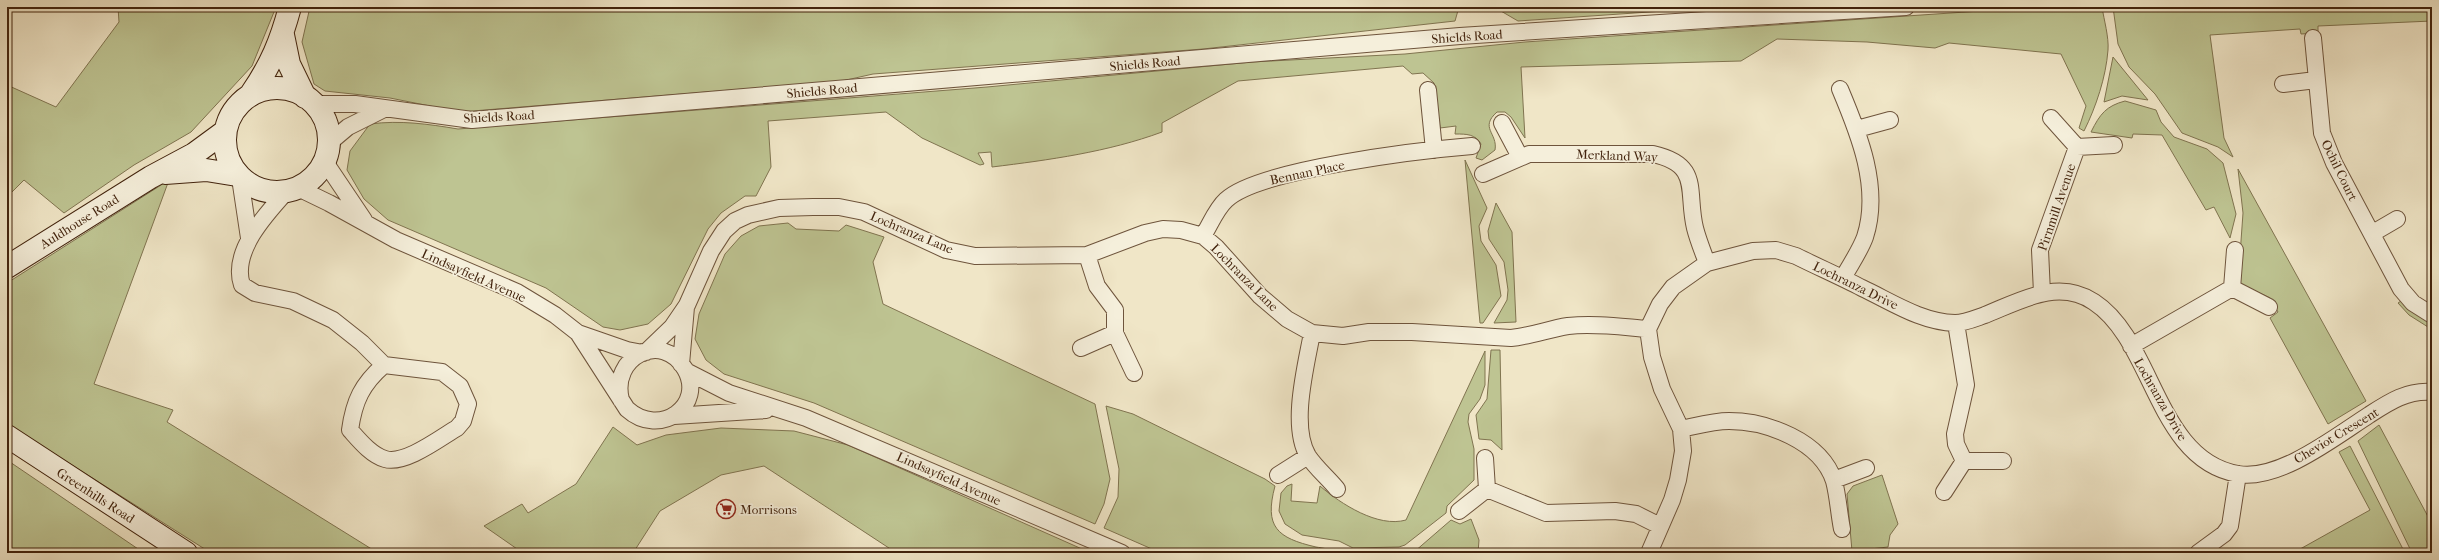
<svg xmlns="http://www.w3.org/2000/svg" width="2439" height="560" font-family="'IM FELL French Canon',serif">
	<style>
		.green { fill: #bec492; stroke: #807450 }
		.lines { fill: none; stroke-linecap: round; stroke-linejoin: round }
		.street-casing { stroke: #6e543c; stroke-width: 18 }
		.secondary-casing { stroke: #42230d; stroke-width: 24 }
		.street { stroke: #f5efdb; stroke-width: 16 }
		.secondary { stroke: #f5efdb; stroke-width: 22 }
		.labels { text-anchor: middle; stroke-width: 3.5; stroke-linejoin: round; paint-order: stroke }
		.street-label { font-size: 13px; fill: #42230d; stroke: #f5efdb }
		.poi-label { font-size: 13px; fill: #42230d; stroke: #f5efdb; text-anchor: start }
	</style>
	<rect width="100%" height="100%" fill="#f0e6c7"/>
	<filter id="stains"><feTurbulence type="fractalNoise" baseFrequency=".005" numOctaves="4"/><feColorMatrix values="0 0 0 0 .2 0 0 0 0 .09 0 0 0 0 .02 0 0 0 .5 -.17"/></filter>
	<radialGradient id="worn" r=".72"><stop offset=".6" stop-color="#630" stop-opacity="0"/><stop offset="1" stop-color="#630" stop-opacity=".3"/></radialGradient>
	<path class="green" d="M 118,7 L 276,7 L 252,66 L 191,132 L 134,165 L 64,213 L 24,180 L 7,197 L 7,85 L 56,107 L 119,22 Z
		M 310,7 L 1459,7 L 1455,21 L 1203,49 L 873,74 L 842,81 L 460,112 L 390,98 L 325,91 L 314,84 L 302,42 Z
		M 1494,7 L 1722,7 L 1518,21 Z
		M 2039,7 L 2102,7 C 2104,20 2109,37 2108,50 C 2106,77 2096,107 2084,131 L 2079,128 L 2086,106 L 2061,54 L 1949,43 L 1935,48 L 1867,42 L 1777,39 L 1741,61 L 1521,67 L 1525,138 L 1511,117 L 1505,112 L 1497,112 C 1479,128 1498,133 1495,150 L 1482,160 L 1476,158 L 1481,144 C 1475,134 1467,134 1455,134 L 1456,126 L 1440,128 L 1434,83 L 1423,73 L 1412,74 L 1403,66 L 1238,81 L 1162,123 L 1162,132 C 1108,152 1049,160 992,167 L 991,152 L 978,153 L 984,164 L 980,165 L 922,138 L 886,112 L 768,121 L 771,167 L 756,196 L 745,196 L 721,213 L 708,229 L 671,304 L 648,324 L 620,330 L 603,327 L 546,288 L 388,220 L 364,199 L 347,170 L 350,151 L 370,124 C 400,120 428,124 458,129 L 987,87 L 1252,62 L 1405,54 L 1525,42 Z
		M 2113,7 L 2432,7 L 2432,21 L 2318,26 L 2318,33 L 2301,34 L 2300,29 L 2210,35 L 2224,138 L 2233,157 L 2218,147 L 2182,133 L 2155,94 L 2129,67 L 2118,44 Z
		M 2113,57 L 2148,100 L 2122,96 L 2104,102 Z
		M 2125,101 L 2156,110 L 2161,122 L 2174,137 L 2207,149 L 2223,163 L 2236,214 L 2230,238 L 2214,207 L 2206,210 L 2162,135 L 2133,134 L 2132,138 L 2091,132 C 2100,114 2106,106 2125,101 Z
		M 1465,160 L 1487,208 L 1479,226 L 1481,241 L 1496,265 L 1501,296 L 1483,323 L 1480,323 Z
		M 2238,169 L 2366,401 L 2328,424 L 2270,318 L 2278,312 L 2270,298 L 2238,283 L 2243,213 Z
		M 169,180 L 94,384 L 173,410 L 167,422 L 378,553 L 211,553 L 7,424 L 7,283 Z
		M 1496,203 L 1512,232 L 1516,322 L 1494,323 L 1507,300 L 1508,290 L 1504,262 L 1489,239 L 1488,231 Z
		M 788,223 L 796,229 L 839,231 L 846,225 L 884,237 L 873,262 L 883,304 L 1095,404 L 1110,479 L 1104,504 L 1095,524 L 814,403 L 724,374 L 706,360 L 695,339 L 699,314 L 725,254 L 741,236 L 759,226 Z
		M 2404,299 L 2431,322 L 2428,327 L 2409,315 L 2398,303 Z
		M 1491,350 L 1500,350 L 1502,450 L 1491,440 L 1479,439 L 1476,415 L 1487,399 Z
		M 1485,351 L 1485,385 L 1480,399 L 1469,414 L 1468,422 L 1474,449 L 1474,480 L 1447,506 L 1446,513 L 1405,545 L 1399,547 L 1353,548 L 1339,541 L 1302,535 L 1285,524 L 1279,511 L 1281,493 L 1287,486 L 1292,484 L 1291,501 L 1317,503 L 1320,486 C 1341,504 1378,528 1406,520 Z
		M 1106,406 L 1133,414 L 1265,479 L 1275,486 C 1264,527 1277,538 1316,547 C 1322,548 1332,549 1336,553 L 1161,553 L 1104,528 L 1118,497 L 1119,469 Z
		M 2379,425 L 2432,524 L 2432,553 L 2412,553 L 2358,441 Z
		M 613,427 L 637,445 L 666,435 L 721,428 L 794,431 L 848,445 L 1091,553 L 895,552 L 764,466 L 721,475 L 660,511 L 633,553 L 519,553 L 520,551 L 484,526 L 522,504 L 528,513 L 576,484 Z
		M 2350,446 L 2405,553 L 2293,553 L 2370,510 L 2339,452 Z
		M 7,460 L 144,553 L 7,553 Z
		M 1882,475 L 1898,524 L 1890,535 L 1888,547 L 1852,551 L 1847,494 L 1853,486 Z
		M 1471,519 L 1479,540 L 1478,553 L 1409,553 L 1414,552 L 1451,520 L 1460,524 Z"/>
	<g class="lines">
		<g class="street-casing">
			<path id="street" d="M 2313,38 L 2322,133 L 2334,163 L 2401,289 L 2413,303 L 2432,315
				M 2283,84 L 2316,80
				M 1840,89 C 1859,134 1881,188 1865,237 C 1860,251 1850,265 1843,278
				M 1428,90 L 1434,150
				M 315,104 L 355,104 L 472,120 L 1460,36 L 1906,7
				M 2051,118 L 2077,147 L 2114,145
				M 1502,123 L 1520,157
				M 1857,129 L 1890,120
				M 329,143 L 348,127 L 384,109
				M 325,162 L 364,220
				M 1483,174 L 1529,154 L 1653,154 C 1702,165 1686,191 1695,228 C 1698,240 1703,252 1707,263
				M 240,178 L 249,238
				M 298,188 L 329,203 L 396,240 L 517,292 L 555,315 L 578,333 L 627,409 C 660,439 706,405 685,369 C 662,330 610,357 621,400
				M 286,192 C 265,215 231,252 242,285 L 255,293 L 293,301 L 333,320 L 362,343 L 384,365 L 442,372 L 460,386 L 468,404 L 463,421 L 457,428 C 440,438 405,465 385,459 C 371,455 359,440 350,430 C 354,401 362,384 384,365
				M 2373,233 L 2397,219
				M 1203,236 C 1210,225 1216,209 1226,200 C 1258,169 1423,150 1472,146
				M 2235,250 L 2232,288 L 2269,307
				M 1087,255 L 1097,286 L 1115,310 L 1115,333 L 1134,373
				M 2042,293 L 2040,250 L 2077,147
				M 578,333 L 627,350 L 643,353
				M 1312,333 C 1306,366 1290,426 1308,456 C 1316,468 1328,478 1337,489
				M 2131,346 L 2232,288
				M 1081,348 L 1115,333
				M 646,352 L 672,327 L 687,305 L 711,251 L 724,231 L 735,221 L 748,215 L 779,208 L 813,207 L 839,207 L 864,212 L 946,250 L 975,256 L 1087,255 L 1145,233 L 1163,229 L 1181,230 L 1203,236 L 1216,247 L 1260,296 L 1287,319 L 1312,333 L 1343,336 L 1369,332 L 1412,332 L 1511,338 C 1531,336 1549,329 1568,326 C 1595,323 1622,327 1648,329
				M 681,364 L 686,307
				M 686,371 L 729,393 L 806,418 L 1122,553
				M 674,416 L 766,410
				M 1681,429 C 1696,426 1713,421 1729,421 C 1767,421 1821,441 1834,481 C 1838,496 1839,514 1842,529
				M 1485,458 L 1487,489
				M 1964,461 L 2003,461
				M 1278,475 L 1308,456
				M 1834,480 L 1866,468
				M 1944,492 L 1964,461 L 1956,444 L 1955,434 L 1966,385 L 1956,323
				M 1459,511 L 1487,489 L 1546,513 L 1615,511 L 1636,514 L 1660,526
				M 1649,553 L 1672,500 L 1678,480 L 1683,451 L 1681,429 L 1662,389 L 1652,357 L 1648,329 L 1660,304 L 1673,287 L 1707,263 L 1753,251 L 1776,250 L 1796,256 C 1818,267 1841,277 1862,288 C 1892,302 1921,322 1955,323 C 1965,323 1976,318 1985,315 C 2020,301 2058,278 2094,302 C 2154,341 2156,460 2238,474 C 2279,481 2335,437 2369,415 C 2389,402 2407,390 2432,392
				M 2198,553 L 2224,534 L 2230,526 L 2238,474"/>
		</g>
		<g class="secondary-casing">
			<path id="secondary" d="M 283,35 L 289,64 L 305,97
				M225 140a52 52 0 1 1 104 0a52 52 0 1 1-104 0Z
				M 251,94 C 271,65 281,41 290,7
				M 165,173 L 206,170 L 237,175
				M 7,267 L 151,177 L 194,154 L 224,132
				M 7,436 L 186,553"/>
		</g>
		<use href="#street" class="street"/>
		<use href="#secondary" class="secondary"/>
	</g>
	<defs>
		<g id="supermarket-ring" transform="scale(1)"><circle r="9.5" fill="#f5efdb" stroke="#8f2418" stroke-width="1.5"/><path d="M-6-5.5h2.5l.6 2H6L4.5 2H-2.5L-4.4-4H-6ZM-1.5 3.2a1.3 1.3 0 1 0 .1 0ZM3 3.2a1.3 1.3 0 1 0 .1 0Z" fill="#8f2418"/></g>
	</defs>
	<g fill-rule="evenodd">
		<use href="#supermarket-ring" x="726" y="509"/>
	</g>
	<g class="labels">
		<g class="street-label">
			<text transform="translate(1467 36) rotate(-4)" y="5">Shields Road</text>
			<text transform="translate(1145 63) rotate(-5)" y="5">Shields Road</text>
			<text transform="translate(822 90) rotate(-5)" y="5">Shields Road</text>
			<text transform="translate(499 116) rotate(-3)" y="5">Shields Road</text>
			<text transform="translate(1617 155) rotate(2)" y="5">Merkland Way</text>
			<text transform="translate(2340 170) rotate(64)" y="5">Ochil Court</text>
			<text transform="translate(1307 172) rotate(-12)" y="5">Bennan Place</text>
			<text transform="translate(2056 207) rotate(-71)" y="5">Pirnmill Avenue</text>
			<text transform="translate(79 221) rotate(-32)" y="5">Auldhouse Road</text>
			<text transform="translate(912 232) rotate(23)" y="5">Lochranza Lane</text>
			<text transform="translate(474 275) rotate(24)" y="5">Lindsayfield Avenue</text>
			<text transform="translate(1245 277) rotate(45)" y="5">Lochranza Lane</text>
			<text transform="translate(1856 285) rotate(26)" y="5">Lochranza Drive</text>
			<text transform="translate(2161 399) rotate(60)" y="5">Lochranza Drive</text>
			<text transform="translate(2336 435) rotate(-31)" y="5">Cheviot Crescent</text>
			<text transform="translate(949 478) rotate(24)" y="5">Lindsayfield Avenue</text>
			<text transform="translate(96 495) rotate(33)" y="5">Greenhills Road</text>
		</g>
		<g class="poi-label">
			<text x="740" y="514">Morrisons</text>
		</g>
	</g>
	<rect width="2439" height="560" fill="none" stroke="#f0e6c7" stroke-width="24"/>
	<rect x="8" y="8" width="2423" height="544" fill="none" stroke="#42230d" stroke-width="2"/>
	<rect x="12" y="12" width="2415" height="536" fill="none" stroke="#42230d"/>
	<rect width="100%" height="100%" filter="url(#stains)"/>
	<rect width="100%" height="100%" fill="url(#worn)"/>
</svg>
